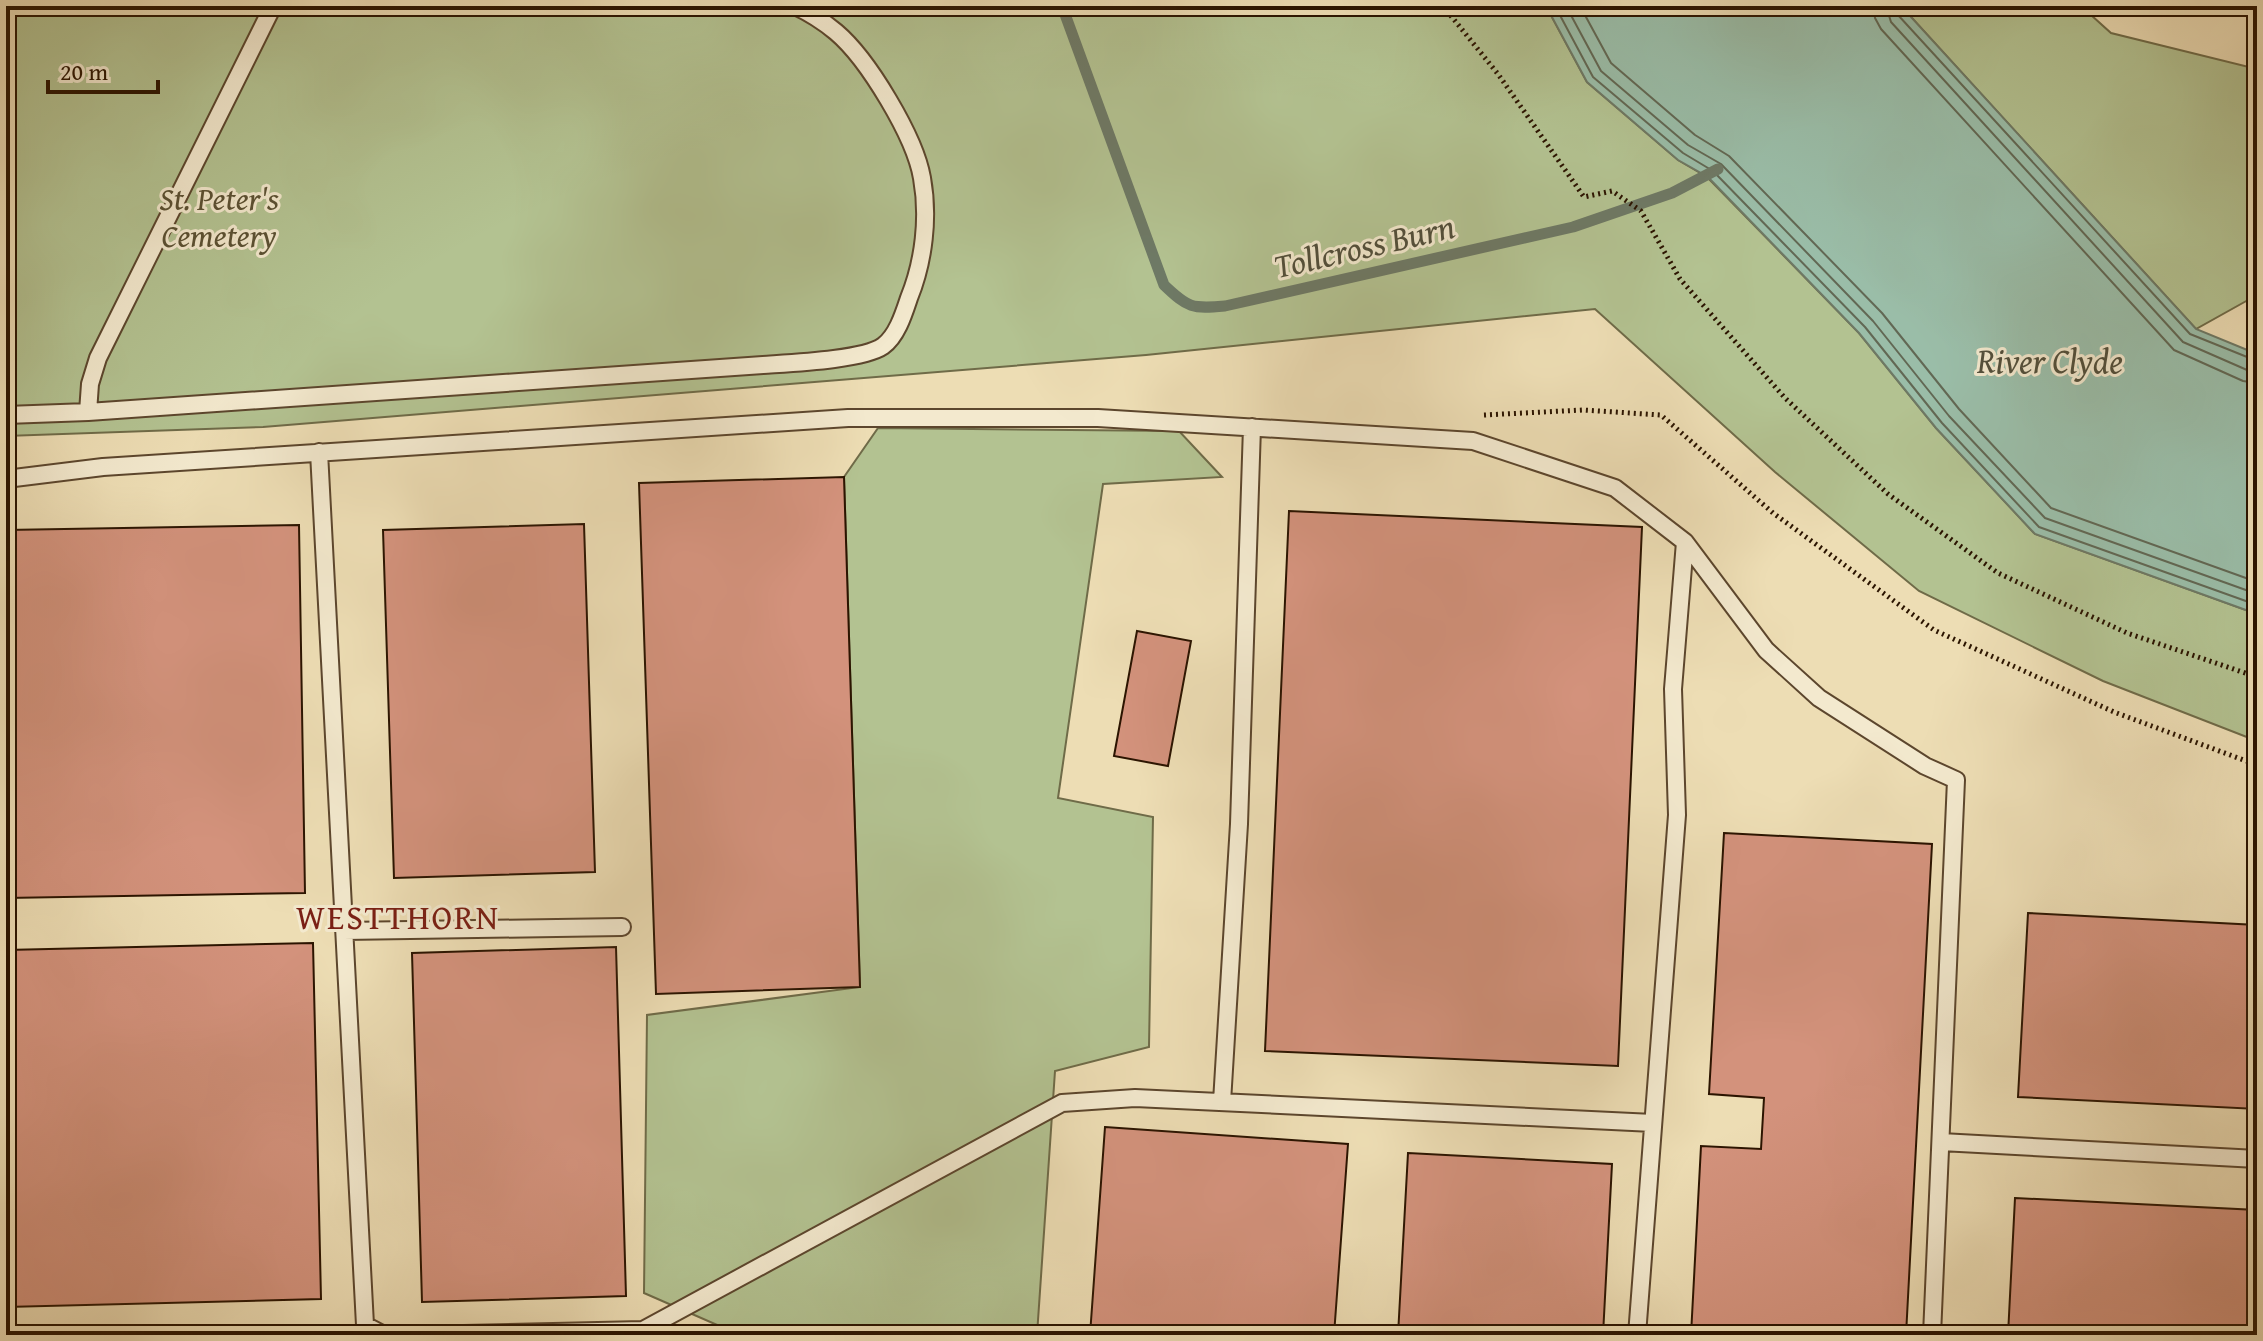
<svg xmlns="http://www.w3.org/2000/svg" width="2263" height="1341" font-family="'Gentium Book Plus',serif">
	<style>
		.green { fill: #b3c291; stroke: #6f6b48; stroke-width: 2 }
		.water { fill: #9abda8; stroke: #6e7965; stroke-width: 2 }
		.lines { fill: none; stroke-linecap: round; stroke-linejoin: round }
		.shore { stroke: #626854; stroke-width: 2 }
		.stream { stroke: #6e7965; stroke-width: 11 }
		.building { fill: #d3927c; stroke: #2b1400; stroke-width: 2 }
		.service-casing { stroke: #5c462d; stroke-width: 20 }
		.path { stroke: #2b1400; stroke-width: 5; stroke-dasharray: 2 4; stroke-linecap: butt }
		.service { stroke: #f3e9ce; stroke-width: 16 }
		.labels { text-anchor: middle; stroke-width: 6; stroke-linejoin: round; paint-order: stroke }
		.park-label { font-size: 32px; font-style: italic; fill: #5b5133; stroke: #f3e9ce }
		.water-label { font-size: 34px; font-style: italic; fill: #524f3b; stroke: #f3e9ce }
		.neighbourhood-label { font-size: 34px; letter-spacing: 2px; fill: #7a1f14; stroke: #f3e9ce }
	</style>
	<rect width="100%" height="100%" fill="#edddb4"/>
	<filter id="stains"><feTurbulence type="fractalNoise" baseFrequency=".0025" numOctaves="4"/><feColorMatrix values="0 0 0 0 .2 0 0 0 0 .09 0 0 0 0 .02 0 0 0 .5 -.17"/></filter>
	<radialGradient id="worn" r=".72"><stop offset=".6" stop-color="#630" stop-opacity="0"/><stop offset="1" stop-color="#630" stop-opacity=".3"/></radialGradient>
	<path class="green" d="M 6,6 L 1546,6 L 1587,82 L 1678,160 L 1707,177 L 1859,333 L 1936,428 L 2035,534 L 2257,614 L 2257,741 L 2103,681 L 1919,591 L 1775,472 L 1595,309 L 1146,355 L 263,427 L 6,436 Z
		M 1901,6 L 2081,6 L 2111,33 L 2257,69 L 2257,295 L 2196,329 Z
		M 878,428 L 1179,431 L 1222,477 L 1103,484 L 1058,798 L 1153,817 L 1149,1047 L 1055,1071 L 1037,1335 L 740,1335 L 644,1293 L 647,1015 L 860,987 L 844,477 Z"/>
	<path class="water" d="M 1546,6 L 1901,6 L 2196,329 L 2257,354 L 2257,614 L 2035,534 L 1936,428 L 1859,333 L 1708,177 L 1678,160 L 1587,82 Z"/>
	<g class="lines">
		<path class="shore" d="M 1555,6 L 1593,77 L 1683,153 L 1713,171 L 1865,327 L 1942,423 L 2039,527 L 2257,605
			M 1566,6 L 1601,71 L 1688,145 L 1721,164 L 1873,321 L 1949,416 L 2045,518 L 2257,594
			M 1580,6 L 1611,63 L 1695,135 L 1729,156 L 1882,313 L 1959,409 L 2051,508 L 2257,582
			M 1874,6 L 1875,18 L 1881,29 L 2174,350 L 2243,381 L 2257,383
			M 1886,6 L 1891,22 L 2183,342 L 2247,370 L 2257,371
			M 1896,6 L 1898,15 L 2190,334 L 2257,361"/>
		<path class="stream" d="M 1062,6 L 1164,285 C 1188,308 1192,309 1225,306 L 1573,227 L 1672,193 L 1718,169"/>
	</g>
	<path class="building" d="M 844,477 L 860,987 L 656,994 L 639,483 Z
		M 1289,511 L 1642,527 L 1618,1066 L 1265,1051 Z
		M 584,524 L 595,872 L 394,878 L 383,530 Z
		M 299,525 L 305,893 L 6,898 L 6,530 Z
		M 1137,631 L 1191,641 L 1168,766 L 1114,756 Z
		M 1724,833 L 1932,844 L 1906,1335 L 1691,1335 L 1701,1146 L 1761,1149 L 1764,1098 L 1709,1094 Z
		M 2028,913 L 2257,925 L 2257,1109 L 2018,1097 Z
		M 313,943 L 321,1299 L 6,1307 L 6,950 Z
		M 616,947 L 626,1296 L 422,1302 L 412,953 Z
		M 1105,1127 L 1348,1144 L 1334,1335 L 1090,1335 Z
		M 1408,1153 L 1612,1164 L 1603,1335 L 1398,1335 Z
		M 2015,1198 L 2257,1210 L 2257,1335 L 2008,1335 Z"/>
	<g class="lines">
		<g class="service-casing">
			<path id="service" d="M 88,412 L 90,384 L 98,358 L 273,6
				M 6,415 L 88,412 L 763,365 C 791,363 863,360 883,346 C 897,336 904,313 909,298 C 924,261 929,217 922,178 C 915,137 868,59 836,32 C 824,22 810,13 795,6
				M 319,452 L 365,1325 L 384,1335
				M 6,479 L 103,467 L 848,418 L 1098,418 L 1473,441 L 1615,488 L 1685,542 L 1766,650 L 1819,698 L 1925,766 L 1956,780 L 1932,1335
				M 344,931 L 622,927
				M 1222,1102 L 1239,824 L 1252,427
				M 1941,1142 L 2257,1159
				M 416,1335 L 643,1330 L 1062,1103 L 1135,1098 L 1653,1123
				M 1637,1335 L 1677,815 L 1673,689 L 1685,542"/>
		</g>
		<path class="path" d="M 1443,6 L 1498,74 L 1584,197 L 1612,191 L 1641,211 L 1680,279 L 1785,398 L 1888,494 L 1998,573 L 2127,633 L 2257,677
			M 1484,415 L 1583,410 L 1661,415 L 1773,513 L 1934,630 L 2114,712 L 2257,765"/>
		<use href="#service" class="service"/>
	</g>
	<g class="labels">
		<g class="park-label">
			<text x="219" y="210">St. Peter's<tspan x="219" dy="37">Cemetery</tspan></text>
		</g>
		<g class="water-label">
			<text transform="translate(1364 246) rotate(-13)" y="12">Tollcross Burn</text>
			<text x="2050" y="373">River Clyde</text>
		</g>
		<g class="neighbourhood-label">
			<text x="398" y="929">WESTTHORN</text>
		</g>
	</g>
	<rect width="2263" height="1341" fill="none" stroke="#edddb4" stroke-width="32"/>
	<rect x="8" y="8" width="2247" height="1325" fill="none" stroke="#2b1400" stroke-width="4"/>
	<rect x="16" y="16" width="2231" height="1309" fill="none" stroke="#2b1400" stroke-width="2"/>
	<path d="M48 80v12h110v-12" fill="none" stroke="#2b1400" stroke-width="4"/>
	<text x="60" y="80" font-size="24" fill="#2b1400" stroke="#f3e9ce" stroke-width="6" paint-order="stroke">20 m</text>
	<rect width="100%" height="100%" filter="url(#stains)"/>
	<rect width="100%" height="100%" fill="url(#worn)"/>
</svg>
